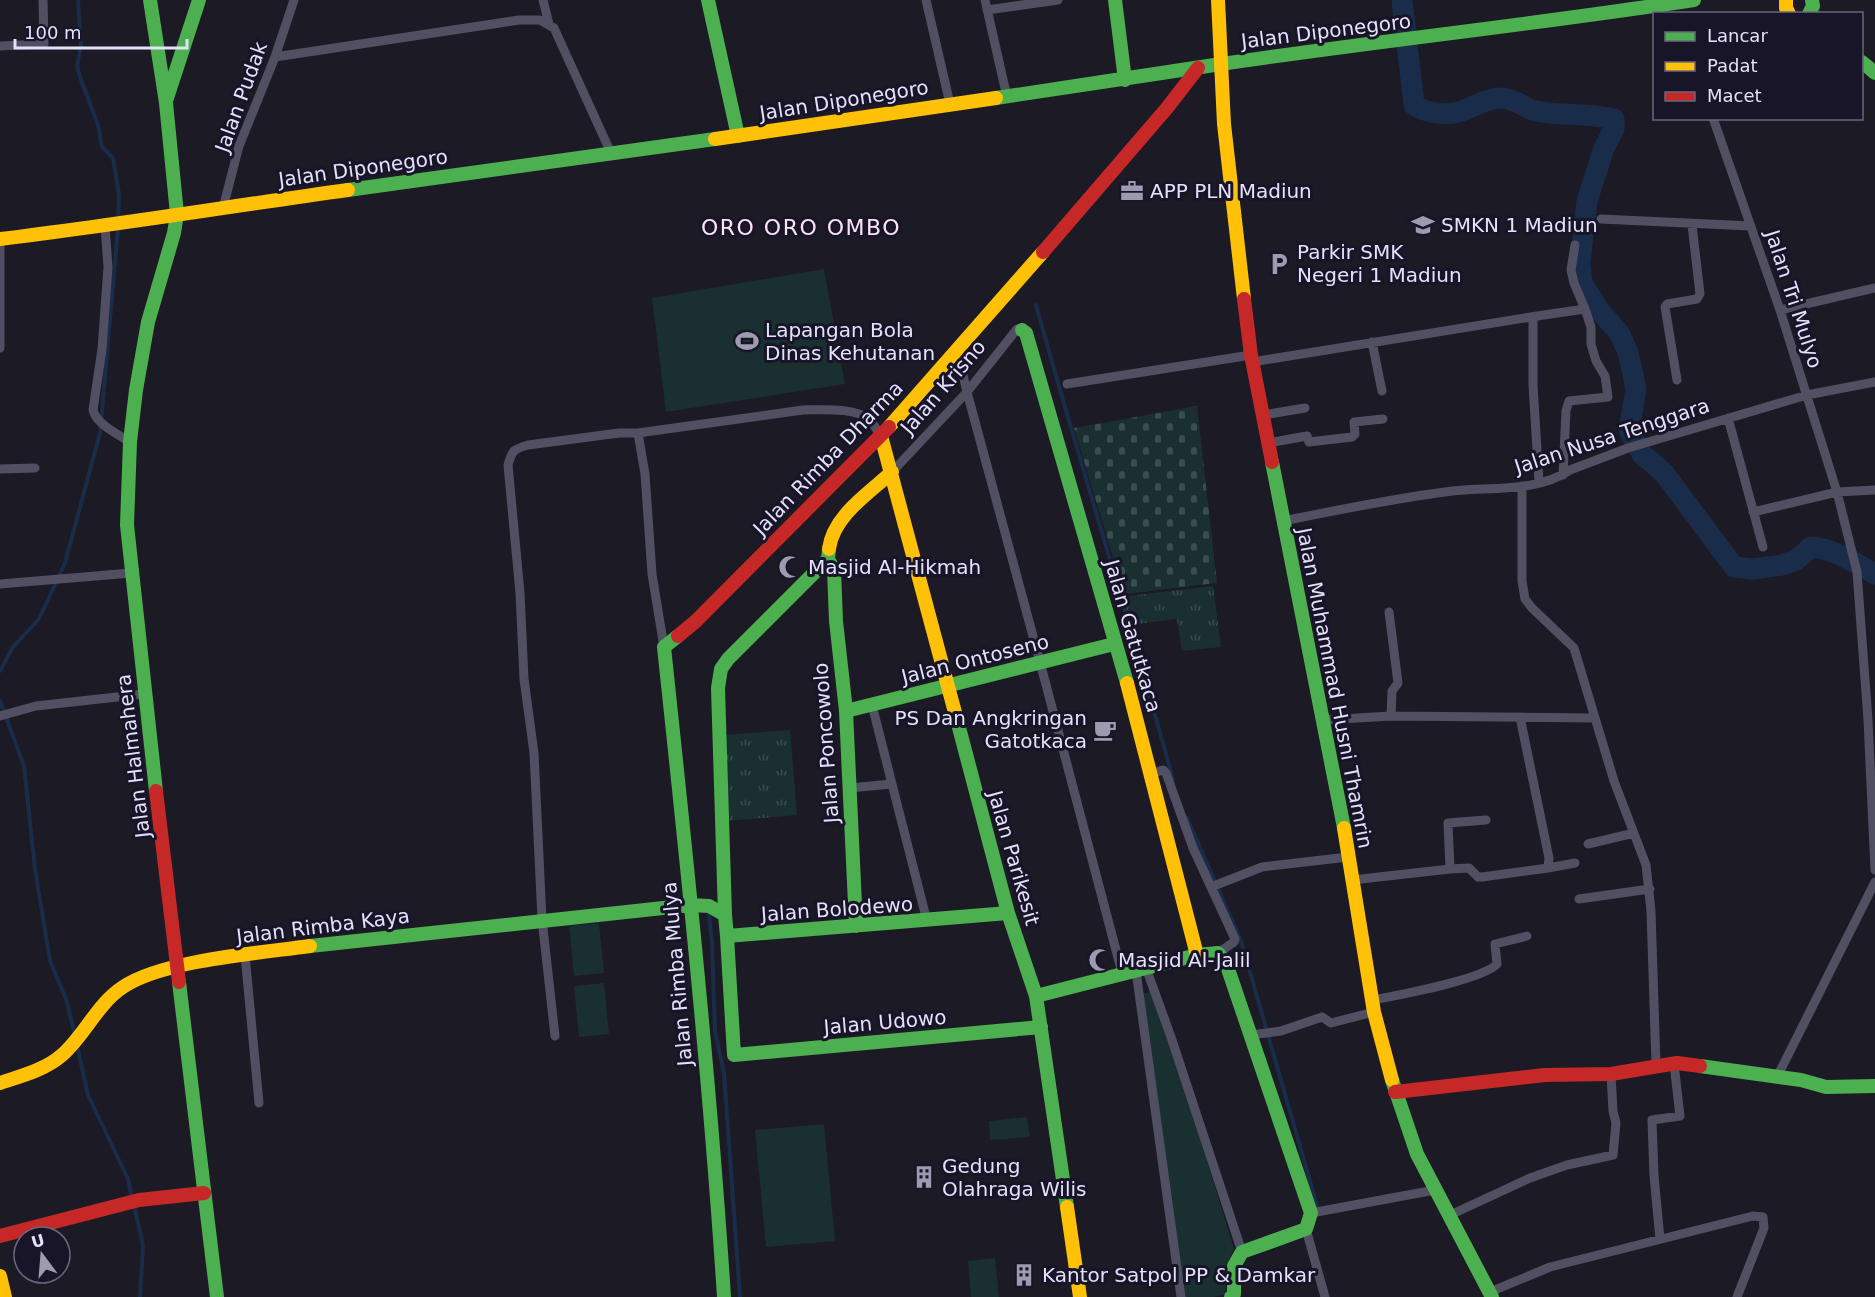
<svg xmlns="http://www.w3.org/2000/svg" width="1875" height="1297" font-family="'DejaVu Sans',sans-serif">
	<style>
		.grass { fill: url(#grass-tufts) }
		.cemetery { fill: url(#cemetery-stones) }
		.park { fill: #192f30 }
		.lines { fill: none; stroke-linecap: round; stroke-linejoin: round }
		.stream { stroke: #192c4a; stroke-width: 4 }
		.river { stroke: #192c4a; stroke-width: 21 }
		.street { stroke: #515063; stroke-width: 9 }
		.fast { stroke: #4caf50; stroke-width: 14 }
		.slow { stroke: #ffc107; stroke-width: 14 }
		.jam { stroke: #c62828; stroke-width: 14 }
		.labels { text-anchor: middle; stroke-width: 6; stroke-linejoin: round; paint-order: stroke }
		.street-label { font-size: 20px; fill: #e4e1fb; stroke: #181529 }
		.poi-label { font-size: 20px; fill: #e4e1fb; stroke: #181529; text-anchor: start }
		.quarter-label { font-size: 22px; letter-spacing: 1.5px; fill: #fbe3f2; stroke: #181529 }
	</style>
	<defs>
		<pattern id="grass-tufts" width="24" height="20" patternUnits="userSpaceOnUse" patternTransform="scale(1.5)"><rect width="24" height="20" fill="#192f30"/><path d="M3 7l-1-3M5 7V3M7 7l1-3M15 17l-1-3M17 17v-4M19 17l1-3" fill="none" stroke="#3a4d4f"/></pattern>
		<pattern id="cemetery-stones" width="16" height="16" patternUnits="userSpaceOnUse" patternTransform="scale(1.5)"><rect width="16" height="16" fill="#192f30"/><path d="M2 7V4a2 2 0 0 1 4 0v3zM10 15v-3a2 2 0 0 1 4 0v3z" fill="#3a4d4f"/></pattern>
	</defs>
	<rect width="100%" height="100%" fill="#1c1a24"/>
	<path class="grass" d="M 1213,586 L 1221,647 L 1182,651 L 1177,619 L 1129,625 L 1120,597 Z
		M 790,730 L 797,815 L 726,821 L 723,735 Z"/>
	<path class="cemetery" d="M 1197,406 L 1217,583 L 1124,594 L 1074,428 Z"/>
	<path class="park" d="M 824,269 L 845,384 L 666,412 L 652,298 Z
		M 599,923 L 604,973 L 574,976 L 569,926 Z
		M 604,983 L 609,1034 L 579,1037 L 574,986 Z
		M 1151,992 L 1177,1063 L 1234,1249 L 1227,1264 L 1225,1294 L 1214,1297 L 1185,1297 L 1142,994 Z
		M 1027,1117 L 1030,1137 L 990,1140 L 989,1121 Z
		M 824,1124 L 835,1241 L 766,1247 L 755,1130 Z
		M 995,1258 L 999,1297 L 971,1297 L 968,1261 Z"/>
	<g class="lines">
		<path class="stream" d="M 78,0 L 81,45 L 77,66 L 81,80 L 98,125 L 102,147 L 113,158 L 119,194 L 118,221
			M 1036,305 C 1080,464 1130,621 1173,780
			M 0,671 L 13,647 L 39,619 L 65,563 L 100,433 L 118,228
			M 0,701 L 24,766 L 35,869 L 50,961 L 66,999 L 75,1035
			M 1187,818 L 1241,941 L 1318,1209
			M 709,915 L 712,943 L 715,1031 L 724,1073 L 740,1297
			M 77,1045 L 88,1095 L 128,1179 L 132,1198
			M 134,1205 L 143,1245 L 140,1297"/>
		<path class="river" d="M 1402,0 L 1414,105 C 1424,112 1441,115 1454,113 C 1470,110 1484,98 1502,98 C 1518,99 1524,109 1536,111 C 1561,116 1588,113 1614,119 L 1614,129 L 1604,148 L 1587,201 L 1580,263 L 1582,283 L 1600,311 L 1619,333 L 1628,352 L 1636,389 L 1629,430 L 1642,454 L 1664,473 L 1734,567 L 1753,569 L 1782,565 L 1796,560 L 1811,547 C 1836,549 1854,563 1875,574"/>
		<path class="street" d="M 543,0 L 549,24
			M 926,0 L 950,104
			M 985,0 L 1007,97
			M 987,10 L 1058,0
			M 0,46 L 44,44 L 43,0
			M 275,57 L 519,20 L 540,20 L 554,28 L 611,153
			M 1713,118 L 1780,310 L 1837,492 L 1857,572 L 1868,720 L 1875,870
			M 223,208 L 239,146 L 275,57 L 294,0
			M 1601,219 L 1751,226
			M 105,226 L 108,267 L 102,349 L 93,410 C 96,424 118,434 130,442
			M 1575,245 L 1571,270 L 1574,283 L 1585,309
			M 1780,310 L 1875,288
			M 1372,342 L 1382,391
			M 0,348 L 0,239
			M 957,350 L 967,392 L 1040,662 L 1122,973
			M 1252,362 L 1537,316
			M 1677,380 L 1665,307 L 1667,304 L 1697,299 L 1700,294 L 1692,225
			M 1067,384 L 1251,355
			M 1263,415 L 1305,408
			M 1728,418 L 1763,547
			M 638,433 L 803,410 C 821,410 856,407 870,420 C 874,424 877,431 881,436
			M 1268,443 L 1307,436 L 1309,442 L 1352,437 L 1355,434 L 1354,422 L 1383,419
			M 0,469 L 35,468
			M 892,472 L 967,392 L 1017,329 L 1022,330
			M 1539,482 L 1533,385 L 1533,318 L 1537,316 L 1585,309 L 1591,327 L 1591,344 L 1596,361 L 1605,376 L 1608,397 L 1569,401 L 1566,411 L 1563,475
			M 1522,486 L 1522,581 L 1525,599 L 1532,608 L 1574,648 L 1614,781 L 1646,865 L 1651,911 L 1656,1065
			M 1753,512 L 1837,492 L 1875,490
			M 1283,521 C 1337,510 1391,499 1445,492 C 1485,486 1535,494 1570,470 L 1628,448 L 1807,395 L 1875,382
			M 0,584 L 131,573
			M 1389,612 L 1398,683 L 1392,691 L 1391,716
			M 872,705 L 892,784
			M 0,716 L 36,706 L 144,694
			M 1324,720 L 1391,716 L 1595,718
			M 1150,774 L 1163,770 L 1166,773 L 1193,848 L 1235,939 L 1234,942 L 1218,953
			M 849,788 L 892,784 L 927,921
			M 1588,844 L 1634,833
			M 1548,868 L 1575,863
			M 1450,869 L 1469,868 L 1478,877 L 1482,877 L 1548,868 L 1549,858 L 1520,717
			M 1352,880 L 1450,869 L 1448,823 L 1486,820
			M 1211,887 L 1262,867 L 1348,857
			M 1579,899 L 1650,889
			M 245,955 L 259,1103
			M 1146,968 L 1171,1037 L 1242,1252
			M 1136,971 L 1181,1297
			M 1373,1000 C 1398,995 1482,980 1497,964 L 1495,944 L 1527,936
			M 1251,1035 L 1281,1031 L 1322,1017 L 1331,1023 L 1374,1012
			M 555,1036 L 542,919 L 534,753 L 524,679 L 520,593 L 508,465 C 512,450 514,449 528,445 L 619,433 L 638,433 L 645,474 L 652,574 L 664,647
			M 1777,1077 L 1875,882
			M 1311,1213 L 1435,1190
			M 1448,1216 L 1530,1178 L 1567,1165 L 1613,1155 L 1616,1123 L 1613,1111 L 1611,1074
			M 1306,1229 L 1325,1297
			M 1660,1239 L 1654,1176 L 1652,1120 L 1680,1116 L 1674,1064
			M 1490,1292 L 1550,1267 L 1753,1216 L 1763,1217 L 1764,1228 L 1737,1297"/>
		<path class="fast" d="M 150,0 L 166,103 L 177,214 L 174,233 L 148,322 L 136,390 L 130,442 L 127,525 L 156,791
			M 708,0 L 738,136
			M 1115,0 L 1125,80
			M 1809,14 L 1813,6 L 1812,0
			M 1862,62 L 1875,73
			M 996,98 C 1071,87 1146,75 1221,64 C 1378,41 1537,24 1694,0
			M 166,101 L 199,0
			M 348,190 L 715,139
			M 1022,330 L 1026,333 L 1127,683
			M 1272,462 L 1344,828
			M 828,559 L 834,570 L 836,621 L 846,711 L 856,926
			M 678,636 L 664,647 C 687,863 710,1080 724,1297
			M 846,711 L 1114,644
			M 957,720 L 1008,913 L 1036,996 L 1067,1207
			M 725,915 L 718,688 L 721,669 L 728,659 L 828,559 L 829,549
			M 727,936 L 734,1055 L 1041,1027
			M 310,946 L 691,905 L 709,906 L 725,915 L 727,936 L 1008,913
			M 179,982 L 217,1297
			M 1036,996 L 1197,955 L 1218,953 L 1226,963 L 1311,1213 L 1306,1229 L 1242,1252 L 1234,1266 L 1234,1294 L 1231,1297
			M 1700,1066 L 1801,1080 L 1826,1087 L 1875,1086
			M 1392,1080 L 1417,1154 L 1492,1297"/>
		<path class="slow" d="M 1218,0 L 1224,124 L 1244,299
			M 1786,0 L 1786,8 L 1789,14
			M 715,139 L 996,98
			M 0,239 C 116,225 232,206 348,190
			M 889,427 L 1043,252
			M 881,436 L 957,720
			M 829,549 C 833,516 869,493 892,472
			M 1127,683 L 1197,955
			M 1344,828 L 1374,1012 L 1392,1080
			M 0,1083 C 21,1076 45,1070 62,1055 C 85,1035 97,1004 123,987 C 163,960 261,953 310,946
			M 1067,1207 L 1080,1297
			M 0,1276 L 5,1297"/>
		<path class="jam" d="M 1043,252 L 1167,108 L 1198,68
			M 1244,299 L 1251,355 L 1272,462
			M 678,636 L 696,621 L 889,427
			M 156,791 L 179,982
			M 1395,1092 L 1545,1075 L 1611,1074 L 1677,1063 L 1700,1066
			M 0,1236 L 139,1200 L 204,1193"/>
	</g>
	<defs>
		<g id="office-bare" transform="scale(1.8)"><path d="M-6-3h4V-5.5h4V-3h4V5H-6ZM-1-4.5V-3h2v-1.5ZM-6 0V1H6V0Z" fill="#9e9bb0" stroke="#181529" stroke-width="2.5" paint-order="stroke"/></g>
		<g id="school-bare" transform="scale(1.8)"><path d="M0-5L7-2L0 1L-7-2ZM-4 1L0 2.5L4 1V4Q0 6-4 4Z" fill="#9e9bb0" stroke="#181529" stroke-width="2.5" paint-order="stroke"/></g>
		<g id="parking-bare" transform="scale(1.8)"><path d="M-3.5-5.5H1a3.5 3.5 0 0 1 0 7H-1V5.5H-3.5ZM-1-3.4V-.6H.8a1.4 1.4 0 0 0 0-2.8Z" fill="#9e9bb0" stroke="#181529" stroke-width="2.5" paint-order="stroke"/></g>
		<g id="stadium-bare" transform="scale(1.8)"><path d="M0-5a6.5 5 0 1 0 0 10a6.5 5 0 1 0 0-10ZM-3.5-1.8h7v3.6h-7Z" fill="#9e9bb0" stroke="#181529" stroke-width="2.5" paint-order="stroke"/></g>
		<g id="mosque-bare" transform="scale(1.8)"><path d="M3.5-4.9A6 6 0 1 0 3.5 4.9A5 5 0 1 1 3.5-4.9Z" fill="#9e9bb0" stroke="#181529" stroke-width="2.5" paint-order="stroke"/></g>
		<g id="cafe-bare" transform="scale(1.8)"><path d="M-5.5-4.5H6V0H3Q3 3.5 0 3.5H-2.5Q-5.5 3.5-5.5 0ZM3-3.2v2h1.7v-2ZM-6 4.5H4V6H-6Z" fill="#9e9bb0" stroke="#181529" stroke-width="2.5" paint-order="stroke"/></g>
		<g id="building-bare" transform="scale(1.8)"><path d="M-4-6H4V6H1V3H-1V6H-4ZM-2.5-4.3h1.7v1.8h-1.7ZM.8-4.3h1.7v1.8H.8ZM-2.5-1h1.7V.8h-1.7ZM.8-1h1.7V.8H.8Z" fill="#9e9bb0" stroke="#181529" stroke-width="2.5" paint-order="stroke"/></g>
	</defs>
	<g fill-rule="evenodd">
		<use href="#office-bare" x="1132" y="191"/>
		<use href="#school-bare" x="1423" y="225"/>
		<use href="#parking-bare" x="1279" y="264"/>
		<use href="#stadium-bare" x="747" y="341"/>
		<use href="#mosque-bare" x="790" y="567"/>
		<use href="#cafe-bare" x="1105" y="730"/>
		<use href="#mosque-bare" x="1100" y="960"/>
		<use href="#building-bare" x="924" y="1177"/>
		<use href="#building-bare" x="1024" y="1275"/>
	</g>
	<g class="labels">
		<g class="street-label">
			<text transform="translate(1326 31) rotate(-7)" y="7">Jalan Diponegoro</text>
			<text transform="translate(241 97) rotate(-70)" y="7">Jalan Pudak</text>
			<text transform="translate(844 100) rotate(-9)" y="7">Jalan Diponegoro</text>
			<text transform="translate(363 168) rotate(-8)" y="7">Jalan Diponegoro</text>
			<text transform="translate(1794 299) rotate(72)" y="7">Jalan Tri Mulyo</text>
			<text transform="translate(943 387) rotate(-49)" y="7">Jalan Krisno</text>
			<text transform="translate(1612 436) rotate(-18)" y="7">Jalan Nusa Tenggara</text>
			<text transform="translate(828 458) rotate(-46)" y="7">Jalan Rimba Dharma</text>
			<text transform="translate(1133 636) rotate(74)" y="7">Jalan Gatutkaca</text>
			<text transform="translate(975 659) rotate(-14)" y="7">Jalan Ontoseno</text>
			<text transform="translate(1335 688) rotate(79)" y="7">Jalan Muhammad Husni Thamrin</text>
			<text transform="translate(826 743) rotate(-94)" y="7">Jalan Poncowolo</text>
			<text transform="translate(133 756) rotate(-97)" y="7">Jalan Halmahera</text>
			<text transform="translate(1014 858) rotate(74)" y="7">Jalan Parikesit</text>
			<text transform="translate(837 909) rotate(-4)" y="7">Jalan Bolodewo</text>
			<text transform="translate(323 926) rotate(-7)" y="7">Jalan Rimba Kaya</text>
			<text transform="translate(677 974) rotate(-95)" y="7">Jalan Rimba Mulya</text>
			<text transform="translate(885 1022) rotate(-5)" y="7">Jalan Udowo</text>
		</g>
		<g class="poi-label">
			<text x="1150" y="198">APP PLN Madiun</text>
			<text x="1441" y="232">SMKN 1 Madiun</text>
			<text x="1297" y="259">Parkir SMK<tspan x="1297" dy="23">Negeri 1 Madiun</tspan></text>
			<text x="765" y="337">Lapangan Bola<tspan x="765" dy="23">Dinas Kehutanan</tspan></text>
			<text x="808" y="574">Masjid Al-Hikmah</text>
			<text x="1087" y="725" text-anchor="end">PS Dan Angkringan<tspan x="1087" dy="23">Gatotkaca</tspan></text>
			<text x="1118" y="967">Masjid Al-Jalil</text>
			<text x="942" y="1173">Gedung<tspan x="942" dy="23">Olahraga Wilis</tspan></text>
			<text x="1042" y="1282">Kantor Satpol PP &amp; Damkar</text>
		</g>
		<g class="quarter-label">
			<text x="801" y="235">ORO ORO OMBO</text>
		</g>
	</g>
	<rect x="1653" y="12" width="210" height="108" fill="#181529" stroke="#6a677d" stroke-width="1.5"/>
	<rect x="1665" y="32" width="30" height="9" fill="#4caf50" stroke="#6a677d" stroke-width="1.5"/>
	<text x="1707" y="42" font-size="18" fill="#e4e1fb">Lancar</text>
	<rect x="1665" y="62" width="30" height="9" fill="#ffc107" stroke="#6a677d" stroke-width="1.5"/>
	<text x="1707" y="72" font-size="18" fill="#e4e1fb">Padat</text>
	<rect x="1665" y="92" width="30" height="9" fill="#c62828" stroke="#6a677d" stroke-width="1.5"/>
	<text x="1707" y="102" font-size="18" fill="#e4e1fb">Macet</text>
	<g transform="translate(42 1255) rotate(344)"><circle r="28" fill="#181529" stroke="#6a677d" stroke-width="1.5"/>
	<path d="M0-4.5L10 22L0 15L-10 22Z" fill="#9e9bb0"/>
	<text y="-9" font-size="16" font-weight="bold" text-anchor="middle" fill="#e4e1fb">U</text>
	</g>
	<path d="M15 39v9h172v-9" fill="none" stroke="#e4e1fb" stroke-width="3"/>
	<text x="24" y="39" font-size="18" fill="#e4e1fb" stroke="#181529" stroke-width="4.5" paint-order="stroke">100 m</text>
</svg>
